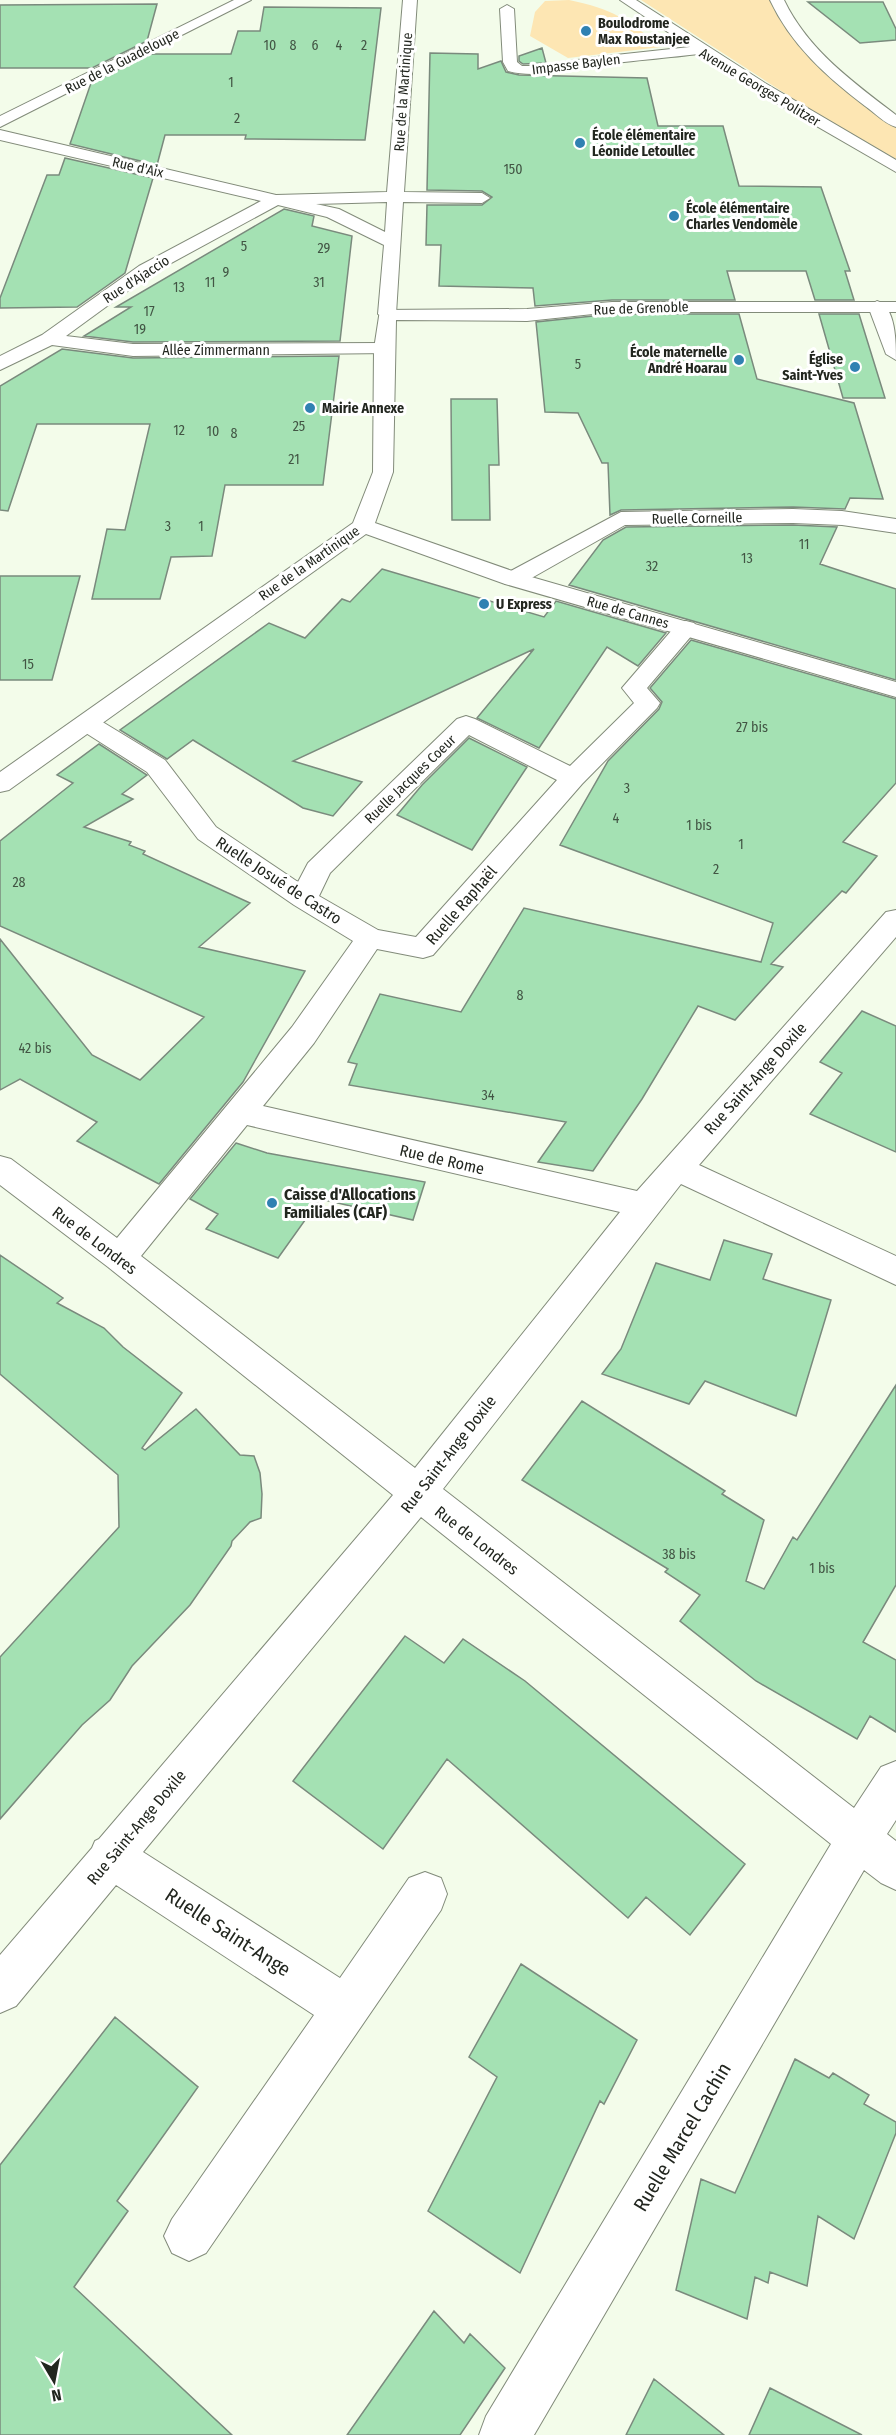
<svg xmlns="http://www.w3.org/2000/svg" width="896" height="2435" font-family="'Fira Sans Condensed',sans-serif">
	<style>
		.green { fill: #fde6b3 }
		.building { fill: #a4e1b3; stroke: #7a8a7d; stroke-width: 1.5 }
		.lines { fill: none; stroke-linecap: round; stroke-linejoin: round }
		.street-casing { stroke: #828b7a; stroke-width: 2 }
		.secondary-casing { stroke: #828b7a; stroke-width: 2 }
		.primary-casing { stroke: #828b7a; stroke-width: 2 }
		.street { fill: #fff; fill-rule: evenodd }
		.secondary { fill: #fff; fill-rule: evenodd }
		.primary { fill: #fff; fill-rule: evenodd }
		.poi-dot { fill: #3081b2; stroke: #fff; stroke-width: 2 }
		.labels { text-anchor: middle; stroke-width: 6; stroke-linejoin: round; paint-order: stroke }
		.far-poi-label { font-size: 14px; font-weight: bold; fill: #22261f; stroke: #fff; text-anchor: start }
		.number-label { font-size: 14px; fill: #425544 }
		.far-street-label { font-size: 14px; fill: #22261f; stroke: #fff }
		.street-label { font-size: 16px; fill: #22261f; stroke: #fff }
		.poi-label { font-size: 16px; font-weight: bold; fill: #22261f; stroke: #fff; text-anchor: start }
		.near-street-label { font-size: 20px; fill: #22261f; stroke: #fff }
	</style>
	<rect width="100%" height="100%" fill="#f3fcea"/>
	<path class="green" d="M 569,0 C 613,9 627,19 661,47 L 568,58 L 530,36 L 535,12 L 545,1 Z
		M 641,0 L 772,0 L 775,10 L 896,127 L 896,159 L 809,109 Z"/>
	<path class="building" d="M 808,2 L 883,2 L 896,29 L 896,40 L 860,43 Z
		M 157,4 L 147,41 L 92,68 L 0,68 L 0,5 Z
		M 264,7 L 381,8 L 365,140 L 245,139 L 246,135 L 165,135 L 157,165 L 70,144 L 91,83 L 149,54 L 231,54 L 238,31 L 260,31 Z
		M 542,48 L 546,63 L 523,64 L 519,61 L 519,56 Z
		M 430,53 L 478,54 L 478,69 L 501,61 L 506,72 L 519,75 L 647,78 L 658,126 L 723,126 L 739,186 L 821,187 L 850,271 L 845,271 L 854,300 L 815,300 L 806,271 L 727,271 L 735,300 L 612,300 L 535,306 L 533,288 L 439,286 L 441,245 L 426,245 L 427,205 L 482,205 L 492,197 L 482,191 L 427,190 Z
		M 65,158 L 153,178 L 125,273 L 77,307 L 0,308 L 0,298 L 47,175 L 59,175 Z
		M 284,209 L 314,216 L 312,226 L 352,236 L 340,341 L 133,342 L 84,336 L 131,307 L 116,307 Z
		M 612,314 L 739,314 L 757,379 L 854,403 L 883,499 L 850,498 L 845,509 L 793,507 L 621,510 L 610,515 L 608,463 L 602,463 L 578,413 L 545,412 L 536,322 Z
		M 819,314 L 859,314 L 885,398 L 843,398 Z
		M 62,349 L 133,358 L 339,356 L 323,485 L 225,485 L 212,556 L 171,557 L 160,599 L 92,599 L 107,529 L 125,530 L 150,424 L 37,424 L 8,511 L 0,510 L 0,386 Z
		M 451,399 L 497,399 L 499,465 L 489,465 L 490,520 L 452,520 Z
		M 793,525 L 837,527 L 820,564 L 896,589 L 896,680 L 569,585 L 603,540 L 626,527 Z
		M 382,569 L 544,617 L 556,601 L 666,633 L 638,666 L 607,647 L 539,748 L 477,718 L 534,649 L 293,761 L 362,782 L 333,816 L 303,808 L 193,740 L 167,759 L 120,730 L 269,623 L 305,638 L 342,599 L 350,602 Z
		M 0,576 L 80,576 L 52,680 L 0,680 Z
		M 691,640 L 896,699 L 896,783 L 843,842 L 877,856 L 846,893 L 842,891 L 771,964 L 783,967 L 735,1020 L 698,1006 L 642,1099 L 593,1171 L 538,1162 L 566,1122 L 349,1085 L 357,1064 L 348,1062 L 380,994 L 461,1012 L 524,908 L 761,962 L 773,923 L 560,845 L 608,761 L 659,709 L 662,702 L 650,688 Z
		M 469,738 L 527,767 L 472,850 L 397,815 L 422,785 Z
		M 99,744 L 147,775 L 122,794 L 133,799 L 84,827 L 131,842 L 129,845 L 145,851 L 143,854 L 250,903 L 199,947 L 305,971 L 243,1082 L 159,1184 L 77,1141 L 97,1122 L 20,1079 L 0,1090 L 0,939 L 92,1055 L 140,1080 L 204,1017 L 0,926 L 0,841 L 73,783 L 57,775 Z
		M 862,1011 L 896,1026 L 896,1152 L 810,1114 L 842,1073 L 820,1062 Z
		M 236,1143 L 267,1153 L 425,1182 L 413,1220 L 320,1199 L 278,1258 L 206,1229 L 218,1214 L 190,1199 Z
		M 724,1240 L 772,1254 L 763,1279 L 831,1300 L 796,1416 L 705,1381 L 689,1404 L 602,1374 L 621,1349 L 656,1263 L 710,1280 Z
		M 0,1255 L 63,1298 L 57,1303 L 104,1328 L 123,1347 L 182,1393 L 142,1448 L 145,1450 L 196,1409 L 240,1455 L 254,1456 L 260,1473 L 262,1494 L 261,1518 L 250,1522 L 232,1541 L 231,1546 L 190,1605 L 132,1666 L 110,1700 L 82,1725 L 0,1819 L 0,1657 L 119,1527 L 118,1475 L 0,1374 Z
		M 896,1385 L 896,1585 L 863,1642 L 896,1660 L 896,1732 L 870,1716 L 857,1739 L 756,1681 L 680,1621 L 700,1595 L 665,1572 L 668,1569 L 522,1480 L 582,1401 L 725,1491 L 722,1494 L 764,1520 L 746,1581 L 764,1589 L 793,1537 L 797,1540 Z
		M 405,1636 L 444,1663 L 463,1639 L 525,1681 L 745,1864 L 690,1935 L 646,1897 L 628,1918 L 447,1759 L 383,1849 L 293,1781 Z
		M 521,1964 L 637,2040 L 604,2104 L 600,2101 L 520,2273 L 428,2211 L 497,2077 L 469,2057 Z
		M 115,2017 L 198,2087 L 117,2201 L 128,2211 L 74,2287 L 232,2435 L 0,2435 L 0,2165 Z
		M 795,2059 L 829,2078 L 833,2073 L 869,2095 L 864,2104 L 896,2122 L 896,2133 L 854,2239 L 818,2216 L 807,2286 L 770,2272 L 768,2283 L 755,2277 L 747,2319 L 676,2290 L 701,2179 L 735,2193 Z
		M 434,2311 L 464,2343 L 470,2334 L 505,2368 L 460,2435 L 347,2435 Z
		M 654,2379 L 724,2435 L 626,2435 Z
		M 770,2388 L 862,2435 L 749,2435 Z"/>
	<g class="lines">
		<g class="street-casing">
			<path id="street" d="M 234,0 L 251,0 L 0,127 L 0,116 Z
				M 403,0 L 417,0 L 404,192 L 482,193 L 490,198 L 482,203 L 403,202 L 396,314 L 394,318 L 387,320 L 378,314 L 384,245 L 327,217 L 278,205 L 151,274 L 66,336 L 133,344 L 384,343 L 394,349 L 391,353 L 133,356 L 52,345 L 0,370 L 0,356 L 42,335 L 139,266 L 261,201 L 0,140 L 0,130 L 276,195 L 387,192 ZM 387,202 L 385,232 L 339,209 L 316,204 Z
				M 507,5 L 514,9 L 517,62 L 522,66 L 539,66 L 597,57 L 699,46 L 706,50 L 699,54 C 665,58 630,61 596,65 C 566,69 538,79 508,71 L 503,62 L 500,9 Z
				M 877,301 C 896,306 896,343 896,360 L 886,354 L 868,306 Z
				M 793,509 L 842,511 L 896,519 L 896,533 L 842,525 L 793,523 L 625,525 L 521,584 L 505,584 L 502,579 L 505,574 L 621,512 Z
				M 686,621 L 694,623 L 698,628 L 647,688 L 660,703 L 657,708 L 582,784 L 433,955 L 423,958 L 377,949 L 314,1043 L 263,1106 L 637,1191 L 886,912 L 896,910 L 896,937 L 699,1165 L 896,1256 L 896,1285 L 681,1184 L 443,1489 L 854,1808 L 881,1767 L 896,1761 L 896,1820 L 887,1834 L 896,1841 L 896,1890 L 881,1883 L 864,1870 L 534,2435 L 479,2435 L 486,2416 L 831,1844 L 421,1517 L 143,1852 L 340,1978 L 409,1878 L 425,1872 L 441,1878 L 447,1894 L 441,1910 L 206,2253 L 189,2261 L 172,2253 L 164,2236 L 172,2219 L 314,2015 L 116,1885 L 16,2006 L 0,2013 L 0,1955 L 92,1848 L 95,1841 L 99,1839 L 393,1495 L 108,1267 L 0,1185 L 0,1156 L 11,1159 L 117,1238 L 292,1027 L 353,941 L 294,905 L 198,839 L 147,772 L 78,728 L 74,723 L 78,718 L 87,715 L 96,718 L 165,760 L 216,827 L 298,882 L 308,863 L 457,719 L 466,716 L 475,719 L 570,766 L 634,703 L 622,688 L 678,623 ZM 469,735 L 557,780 L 416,937 L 378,930 L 319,896 L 330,873 ZM 247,1125 L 620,1212 L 415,1468 L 141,1256 Z"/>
		</g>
		<g class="secondary-casing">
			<path id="secondary" d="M 612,302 L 896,302 L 896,312 L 612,312 L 527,321 L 396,320 L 393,472 L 375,523 L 521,574 L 896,682 L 896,697 L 505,584 L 366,534 L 9,790 L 0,792 L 0,772 L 353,523 L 373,472 L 374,349 L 380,310 L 527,309 Z"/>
		</g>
		<g class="primary-casing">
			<path id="primary" d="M 620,0 L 636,0 L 765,83 L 896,160 L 896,172 L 754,90 Z
				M 770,0 L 784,0 C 808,50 853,82 896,115 L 896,127 C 885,124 875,113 865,106 C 827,77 791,45 770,0 Z"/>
		</g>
		<use href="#street" class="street"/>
		<use href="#secondary" class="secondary"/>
		<use href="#primary" class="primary"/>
	</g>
	<g class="poi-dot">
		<circle cx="586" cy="31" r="6"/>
		<circle cx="580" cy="143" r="6"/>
		<circle cx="674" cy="216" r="6"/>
		<circle cx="739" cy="360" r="6"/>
		<circle cx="855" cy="367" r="6"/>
		<circle cx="310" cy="408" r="6"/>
		<circle cx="484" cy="604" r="6"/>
		<circle cx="272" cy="1203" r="6"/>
	</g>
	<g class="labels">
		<g class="far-poi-label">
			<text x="598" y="28">Boulodrome<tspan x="598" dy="16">Max Roustanjee</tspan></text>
			<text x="592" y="140">École élémentaire<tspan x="592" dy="16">Léonide Letoullec</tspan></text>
			<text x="686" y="213">École élémentaire<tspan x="686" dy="16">Charles Vendomèle</tspan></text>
			<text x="727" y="357" text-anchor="end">École maternelle<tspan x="727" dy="16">André Hoarau</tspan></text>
			<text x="843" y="364" text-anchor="end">Église<tspan x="843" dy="16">Saint-Yves</tspan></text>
			<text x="322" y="413">Mairie Annexe</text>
			<text x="496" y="609">U Express</text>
		</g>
		<g class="number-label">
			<text x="270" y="50">10</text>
			<text x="293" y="50">8</text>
			<text x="315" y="50">6</text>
			<text x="339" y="50">4</text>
			<text x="364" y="50">2</text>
			<text x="231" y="87">1</text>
			<text x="237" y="123">2</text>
			<text x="513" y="174">150</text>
			<text x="244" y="251">5</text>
			<text x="324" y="253">29</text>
			<text x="226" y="277">9</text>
			<text x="210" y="287">11</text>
			<text x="319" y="287">31</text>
			<text x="179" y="292">13</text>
			<text x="149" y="316">17</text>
			<text x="140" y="334">19</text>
			<text x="578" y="369">5</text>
			<text x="299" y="431">25</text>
			<text x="179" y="435">12</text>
			<text x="213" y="436">10</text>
			<text x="234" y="438">8</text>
			<text x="294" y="464">21</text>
			<text x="168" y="531">3</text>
			<text x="201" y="531">1</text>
			<text x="804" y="549">11</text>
			<text x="747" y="563">13</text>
			<text x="652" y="571">32</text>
			<text x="28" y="669">15</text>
			<text x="752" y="732">27 bis</text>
			<text x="627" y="793">3</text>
			<text x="616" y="823">4</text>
			<text x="699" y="830">1 bis</text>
			<text x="741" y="849">1</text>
			<text x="716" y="874">2</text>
			<text x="19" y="887">28</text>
			<text x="520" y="1000">8</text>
			<text x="35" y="1053">42 bis</text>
			<text x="488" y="1100">34</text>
			<text x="679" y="1559">38 bis</text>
			<text x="822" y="1573">1 bis</text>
		</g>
		<g class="far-street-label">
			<text transform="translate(122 61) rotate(-27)" y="5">Rue de la Guadeloupe</text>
			<text transform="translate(576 64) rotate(-7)" y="5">Impasse Baylen</text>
			<text transform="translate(760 87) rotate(31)" y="5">Avenue Georges Politzer</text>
			<text transform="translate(403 92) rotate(-86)" y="5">Rue de la Martinique</text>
			<text transform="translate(138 167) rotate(13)" y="5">Rue d'Aix</text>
			<text transform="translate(136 279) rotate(-33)" y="5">Rue d'Ajaccio</text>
			<text transform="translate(641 308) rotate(-2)" y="5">Rue de Grenoble</text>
			<text x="216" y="355">Allée Zimmermann</text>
			<text transform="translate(697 518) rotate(-1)" y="5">Ruelle Corneille</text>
			<text transform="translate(309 563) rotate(-35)" y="5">Rue de la Martinique</text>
			<text transform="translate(628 612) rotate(16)" y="5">Rue de Cannes</text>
			<text transform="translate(410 779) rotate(-44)" y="5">Ruelle Jacques Coeur</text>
		</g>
		<g class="street-label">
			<text transform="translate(279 880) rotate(33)" y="6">Ruelle Josué de Castro</text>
			<text transform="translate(461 905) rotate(-49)" y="6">Ruelle Raphaël</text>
			<text transform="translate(755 1078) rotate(-48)" y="6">Rue Saint-Ange Doxile</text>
			<text transform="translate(442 1159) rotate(13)" y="6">Rue de Rome</text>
			<text transform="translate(95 1240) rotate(37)" y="6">Rue de Londres</text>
			<text transform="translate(448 1454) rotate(-52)" y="6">Rue Saint-Ange Doxile</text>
			<text transform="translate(477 1540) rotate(38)" y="6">Rue de Londres</text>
			<text transform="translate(136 1827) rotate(-50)" y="6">Rue Saint-Ange Doxile</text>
		</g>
		<g class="poi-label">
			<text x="284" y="1200">Caisse d'Allocations<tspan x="284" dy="18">Familiales (CAF)</tspan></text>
		</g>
		<g class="near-street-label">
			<text transform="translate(228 1932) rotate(33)" y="7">Ruelle Saint-Ange</text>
			<text transform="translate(682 2137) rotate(-59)" y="7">Ruelle Marcel Cachin</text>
		</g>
	</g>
	<g transform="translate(54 2381) rotate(170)" stroke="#ffffff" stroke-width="4.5" paint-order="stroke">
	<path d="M0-4.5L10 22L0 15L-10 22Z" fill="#22261f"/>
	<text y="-9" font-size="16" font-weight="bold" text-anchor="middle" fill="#22261f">N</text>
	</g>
</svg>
